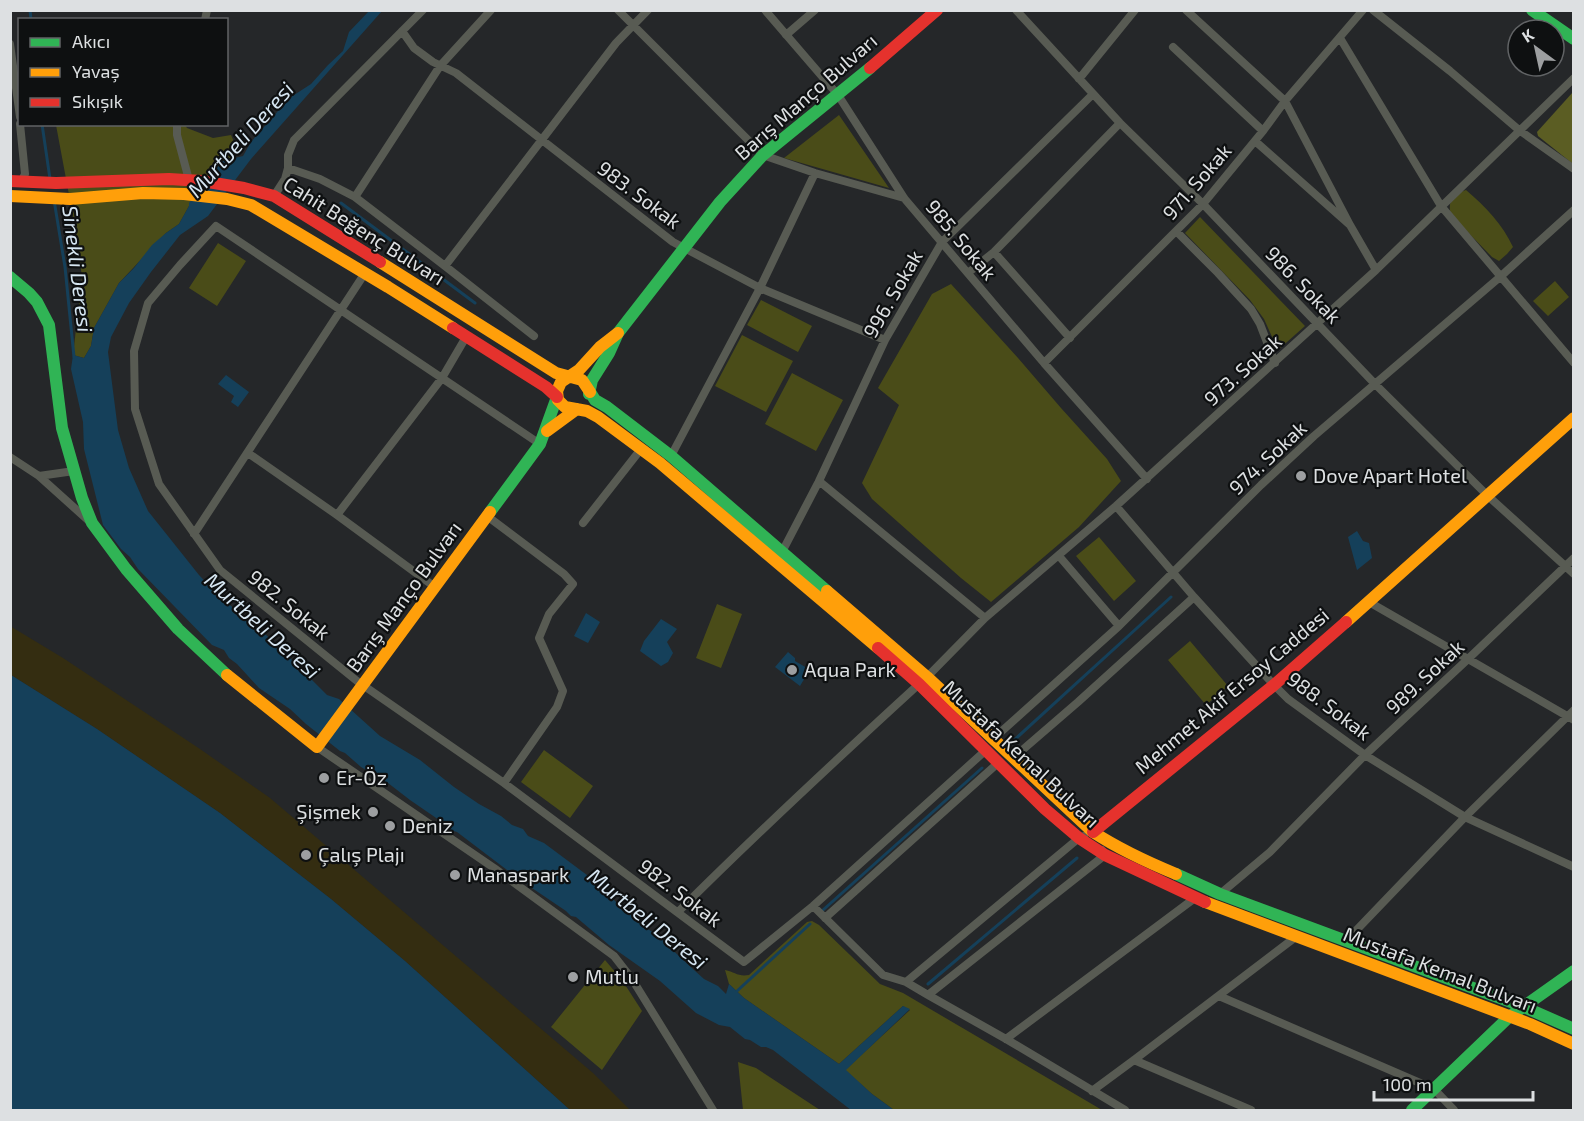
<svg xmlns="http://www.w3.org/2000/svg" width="1584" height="1121" font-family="'Exo 2',sans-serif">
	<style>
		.green { fill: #4a4c18 }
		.forest { fill: #5b5d23 }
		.sand { fill: #342d11 }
		.water { fill: #15405a }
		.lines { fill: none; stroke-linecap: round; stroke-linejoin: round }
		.stream { stroke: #15405a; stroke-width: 3 }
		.street { stroke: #585b53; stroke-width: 8 }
		.fast { stroke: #30b455; stroke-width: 12 }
		.slow { stroke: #ff9f0a; stroke-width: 12 }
		.jam { stroke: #e5322d; stroke-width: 12 }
		.poi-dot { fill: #9d9fa1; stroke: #0e1011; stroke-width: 2 }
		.labels { text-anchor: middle; stroke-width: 4.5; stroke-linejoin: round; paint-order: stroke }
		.street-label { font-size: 20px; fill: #dde0e2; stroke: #0e1011 }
		.poi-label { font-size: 20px; fill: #dde0e2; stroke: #0e1011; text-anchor: start }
		.water-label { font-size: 21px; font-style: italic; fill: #d6e6f2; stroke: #0e1011 }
	</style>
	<rect width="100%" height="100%" fill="#252729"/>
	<path class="green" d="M 839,115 L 889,188 L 784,158 Z
		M 56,125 L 185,125 L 187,128 L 213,138 L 231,135 L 238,151 L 189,206 L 179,224 L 166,233 L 119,283 L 94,328 L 91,346 L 84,358 L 73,355 L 82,277 L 75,227 Z
		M 1466,190 C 1485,206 1503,225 1513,247 L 1507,254 L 1499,261 L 1492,257 L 1451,215 C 1447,202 1453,194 1466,190 Z
		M 1200,217 L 1305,326 L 1278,350 L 1264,319 L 1250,300 L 1185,233 Z
		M 218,243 L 246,261 L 217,306 L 189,288 Z
		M 1555,281 L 1569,297 L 1548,316 L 1533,301 Z
		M 951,284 L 1018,358 L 1061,408 L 1107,459 L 1121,481 L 1079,527 L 991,602 L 961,578 L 872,499 L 862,483 L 899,405 L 878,388 L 932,294 Z
		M 761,300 L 812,326 L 798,352 L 747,325 Z
		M 742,335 L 793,361 L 766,412 L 715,386 Z
		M 792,373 L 843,400 L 816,451 L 765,424 Z
		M 1099,537 L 1136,581 L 1114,601 L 1076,556 Z
		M 717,604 L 742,614 L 721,668 L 696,658 Z
		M 1190,641 L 1228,686 L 1206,705 L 1168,660 Z
		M 544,750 L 593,786 L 570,818 L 521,782 Z
		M 812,921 L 819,925 L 880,984 L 903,993 L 1102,1110 L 894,1110 L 872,1094 L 845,1070 L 910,1010 L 903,1006 L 839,1064 L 744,998 L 729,984 L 725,970 C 735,972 738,977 749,975 L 807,922 Z
		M 605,960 L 622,980 L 642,1011 L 602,1070 L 551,1027 Z
		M 738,1062 L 756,1068 L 820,1110 L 743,1110 Z"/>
	<path class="forest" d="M 1573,92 L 1573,164 L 1538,136 L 1537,132 Z"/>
	<path class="sand" d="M 10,626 L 63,658 L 200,749 L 270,798 L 593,1073 L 630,1110 L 570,1110 L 405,961 L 331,899 L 220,813 L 97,729 L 11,675 Z"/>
	<path class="water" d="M 369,11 L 382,11 L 251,159 L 208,216 L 180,235 L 151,272 L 129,303 L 111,337 L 108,352 L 118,430 L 129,468 L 148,511 L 199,575 L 219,596 L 272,640 L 327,695 L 339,699 L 380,736 L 420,760 L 454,787 L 479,804 L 501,816 L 512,825 L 523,829 L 528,836 L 544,843 L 595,881 L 622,908 L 640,921 L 642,926 L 660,936 L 664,942 L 694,970 L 704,979 L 718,986 L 726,994 L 729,984 L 744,998 L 839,1064 L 903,1006 L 910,1009 L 846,1070 L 872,1094 L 894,1110 L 851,1110 L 773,1050 L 766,1047 L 761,1047 L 750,1040 L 745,1039 L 730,1027 L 719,1025 L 696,1013 L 660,981 L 609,945 L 576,917 L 571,916 L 566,911 L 529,886 L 525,881 L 522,878 L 515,876 L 457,832 L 450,830 L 442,822 L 410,800 L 388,783 L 361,767 L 345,753 L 340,751 L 306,724 L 290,709 L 259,688 L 237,664 L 229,658 L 224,650 L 212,645 L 138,569 L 130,557 L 121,549 L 103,525 L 84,449 L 83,422 L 71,369 L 73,355 L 84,358 L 91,346 L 94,328 L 119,283 L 134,268 L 152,245 L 166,233 L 179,224 L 189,206 L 189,203 L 222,161 L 243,156 L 251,142 L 278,111 L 291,97 L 311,84 L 328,65 L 343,51 L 349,32 Z
		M 226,375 L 249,392 L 238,407 L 231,402 L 234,396 L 218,384 Z
		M 1357,531 L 1363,541 L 1369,543 L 1372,558 L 1357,570 L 1348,537 Z
		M 586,613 L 600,622 L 588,643 L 574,636 Z
		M 661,619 L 677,629 L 667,642 L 673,653 L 668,662 L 661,666 L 640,651 L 644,641 Z
		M 788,652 L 795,658 L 795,661 L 807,668 L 804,671 L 806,676 L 800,686 L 775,667 Z
		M 11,675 L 97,729 L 220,813 L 331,899 L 405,961 L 570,1110 L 11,1110 Z"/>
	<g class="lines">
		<path class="stream" d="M 30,10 L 31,20
			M 42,124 L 50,179
			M 54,200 L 65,267 L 74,357
			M 341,203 L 475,303
			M 1012,742 L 1171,597
			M 823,910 L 982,768
			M 928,984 L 1077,858
			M 737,991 L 810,924"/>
		<path class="street" d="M 618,10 L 763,155 L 815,173 L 904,198
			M 765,10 L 838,95 L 904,198 L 1044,363 L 1147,479
			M 1016,10 L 1120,123 L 1203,204 L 1375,384 L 1488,496 L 1574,574
			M 1186,10 L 1285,101 L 1350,225
			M 1373,10 L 1450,71 L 1519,130 L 1574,169
			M 205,20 L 207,10
			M 402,31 L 414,48 L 433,62 L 456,73 L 673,242 L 760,288 L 885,340
			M 786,35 L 815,10
			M 1340,38 L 1441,206 L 1574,363
			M 10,44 L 20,117
			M 1173,47 L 1263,131
			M 1079,79 L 1135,10
			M 20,124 L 25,174 L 21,182
			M 177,124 L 177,135 L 189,180
			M 1255,141 L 1350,225 L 1376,270
			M 288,168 L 320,179 L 355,197 L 445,266 L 534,336
			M 274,196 L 285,179 L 288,168 L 288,155 L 294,140 L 423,10
			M 355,197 L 440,66 L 491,10
			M 1176,231 L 1218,273 L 1251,309 L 1260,324 L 1275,363
			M 994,252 L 1070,338
			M 445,266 L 616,43 L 648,10
			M 968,273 L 994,252 L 1120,123
			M 1044,363 L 1203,204 L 1263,131 L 1285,101 L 1363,10
			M 540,444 L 216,226 L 180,265 L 148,303 L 134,351 L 135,409 L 159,484 L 220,570 L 357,681 L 504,783 L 744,962 L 813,906 L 985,751
			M 248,453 L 337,515 L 435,587
			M 671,456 L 760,288 L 815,173
			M 10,457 L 39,476 L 89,521
			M 39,476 L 74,471
			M 819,481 L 985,618
			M 1116,506 L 1194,597 L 1274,685 L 1288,699 L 1365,755 L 1465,817 L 1574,867
			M 337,515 L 442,378 L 466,337
			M 487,516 L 564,574 L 573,584 L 549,614 L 539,638 L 563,691 L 557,707 L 504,783
			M 583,523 L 641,449
			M 194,534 L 365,273
			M 782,552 L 819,481 L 885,340 L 942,242 L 1092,95
			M 1059,556 L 1119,626
			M 1369,602 L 1574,720
			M 927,677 L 985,618 L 1116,506 L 1376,270 L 1574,78
			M 993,739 L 1119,626 L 1261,485 L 1314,436 L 1500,277 L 1574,210
			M 317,747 L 494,868 L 614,956 L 632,979 L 713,1110
			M 1013,758 L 1078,702 L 1194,597
			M 1220,894 L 1270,852 L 1365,755 L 1468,659 L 1574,558
			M 813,906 L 883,975 L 906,982 L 928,995 L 1006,1039 L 1125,1110
			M 678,912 C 756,834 837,759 919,684
			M 825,918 L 998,763
			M 1346,941 L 1465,817 L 1574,710
			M 906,982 L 1079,838 L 1084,836
			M 928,995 L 1105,855 L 1102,850
			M 1219,996 L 1434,1089 L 1454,1110
			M 1006,1039 L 1195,898
			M 1134,1060 L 1251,1110
			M 1092,1091 L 1134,1060 L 1297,936"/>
		<path class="fast" d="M 1532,10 L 1574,39
			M 10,277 L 29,293 L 37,302 L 49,325 L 62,428 L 82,498 L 92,523 L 126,569 L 178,629 L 227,675
			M 590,392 L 595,400 L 607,407 L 671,456 L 827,591
			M 589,394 L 592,380 L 609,353 L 618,333 L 720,202 L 763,155 L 870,68
			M 490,512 L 540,444 L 557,397
			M 1176,874 L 1220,894 L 1524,1007 L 1574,1029
			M 1412,1110 L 1509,1017 L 1574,971"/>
		<path class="slow" d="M 10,196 L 70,199 L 143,193 L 184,194 L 227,199 L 251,205 L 388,287 L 453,328
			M 380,262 L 556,373 L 582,380 L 590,392
			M 618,333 L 600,347 L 579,370 L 561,382 L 557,391 L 558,400 L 565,407 L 587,411 L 598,417 L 660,463 L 878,648
			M 547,431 L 577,409
			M 827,591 L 927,677 L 1093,832 C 1119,849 1147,862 1176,874
			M 1346,622 L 1574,418
			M 227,675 L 317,747 L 490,512
			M 1205,902 L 1530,1024 L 1574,1044"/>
		<path class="jam" d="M 870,68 L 937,10
			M 10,181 L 56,183 L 169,179 L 202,181 L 244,188 L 274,196 L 380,262
			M 453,328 L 546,387 L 557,397
			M 878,648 L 919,684 L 1045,809 L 1079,838 L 1105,855 L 1205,902
			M 1093,832 L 1274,685 L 1346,622"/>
	</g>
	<g class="poi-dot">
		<circle cx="1301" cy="476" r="6"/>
		<circle cx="792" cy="670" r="6"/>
		<circle cx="324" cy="778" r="6"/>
		<circle cx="373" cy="812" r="6"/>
		<circle cx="390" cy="826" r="6"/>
		<circle cx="306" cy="855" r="6"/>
		<circle cx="455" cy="875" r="6"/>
		<circle cx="573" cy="977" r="6"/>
	</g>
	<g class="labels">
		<g class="street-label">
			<text transform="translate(806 97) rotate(-41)" y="7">Barış Manço Bulvarı</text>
			<text transform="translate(1197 182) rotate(-49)" y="7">971. Sokak</text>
			<text transform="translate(639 195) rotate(37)" y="7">983. Sokak</text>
			<text transform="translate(364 231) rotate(32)" y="7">Cahit Beğenç Bulvarı</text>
			<text transform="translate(961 240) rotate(50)" y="7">985. Sokak</text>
			<text transform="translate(1303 285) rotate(46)" y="7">986. Sokak</text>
			<text transform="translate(893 294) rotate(-60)" y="7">996. Sokak</text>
			<text transform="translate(1243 370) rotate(-42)" y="7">973. Sokak</text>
			<text transform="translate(1268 458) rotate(-43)" y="7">974. Sokak</text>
			<text transform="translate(404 597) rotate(-54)" y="7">Barış Manço Bulvarı</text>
			<text transform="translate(289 605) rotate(39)" y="7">982. Sokak</text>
			<text transform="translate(1425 677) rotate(-43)" y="7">989. Sokak</text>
			<text transform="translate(1232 691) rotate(-40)" y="7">Mehmet Akif Ersoy Caddesi</text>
			<text transform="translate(1329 706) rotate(37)" y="7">988. Sokak</text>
			<text transform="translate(1021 754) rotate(43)" y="7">Mustafa Kemal Bulvarı</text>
			<text transform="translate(680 893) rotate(37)" y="7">982. Sokak</text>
			<text transform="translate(1440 970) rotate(21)" y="7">Mustafa Kemal Bulvarı</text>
		</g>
		<g class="poi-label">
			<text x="1313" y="483">Dove Apart Hotel</text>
			<text x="804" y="677">Aqua Park</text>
			<text x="336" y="785">Er-Öz</text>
			<text x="361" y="819" text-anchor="end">Şişmek</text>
			<text x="402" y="833">Deniz</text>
			<text x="318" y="862">Çalış Plajı</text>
			<text x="467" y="882">Manaspark</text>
			<text x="585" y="984">Mutlu</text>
		</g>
		<g class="water-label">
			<text transform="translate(241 140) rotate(-48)" y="7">Murtbeli Deresi</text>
			<text transform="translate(77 269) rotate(83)" y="7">Sinekli Deresi</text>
			<text transform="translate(262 626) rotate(42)" y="7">Murtbeli Deresi</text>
			<text transform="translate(647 919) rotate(39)" y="7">Murtbeli Deresi</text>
		</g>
	</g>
	<rect width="1584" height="1121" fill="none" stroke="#dde0e2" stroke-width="24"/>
	<rect x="18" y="18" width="210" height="108" fill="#0e1011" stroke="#616365" stroke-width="1.5"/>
	<rect x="30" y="38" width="30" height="9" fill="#30b455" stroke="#616365" stroke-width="1.5"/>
	<text x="72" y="48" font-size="18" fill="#dde0e2">Akıcı</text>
	<rect x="30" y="68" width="30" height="9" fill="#ff9f0a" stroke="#616365" stroke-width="1.5"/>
	<text x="72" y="78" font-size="18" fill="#dde0e2">Yavaş</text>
	<rect x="30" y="98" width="30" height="9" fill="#e5322d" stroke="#616365" stroke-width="1.5"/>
	<text x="72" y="108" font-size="18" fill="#dde0e2">Sıkışık</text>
	<g transform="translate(1536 48) rotate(327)"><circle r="28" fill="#0e1011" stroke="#616365" stroke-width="1.5"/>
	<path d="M0-4.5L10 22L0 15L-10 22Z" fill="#9d9fa1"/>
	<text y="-9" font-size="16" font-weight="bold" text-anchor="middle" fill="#dde0e2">K</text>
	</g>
	<path d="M1374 1091v9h159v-9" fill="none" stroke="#dde0e2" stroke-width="3"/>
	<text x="1383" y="1091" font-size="18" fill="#dde0e2" stroke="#0e1011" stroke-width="4.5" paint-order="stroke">100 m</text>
</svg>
